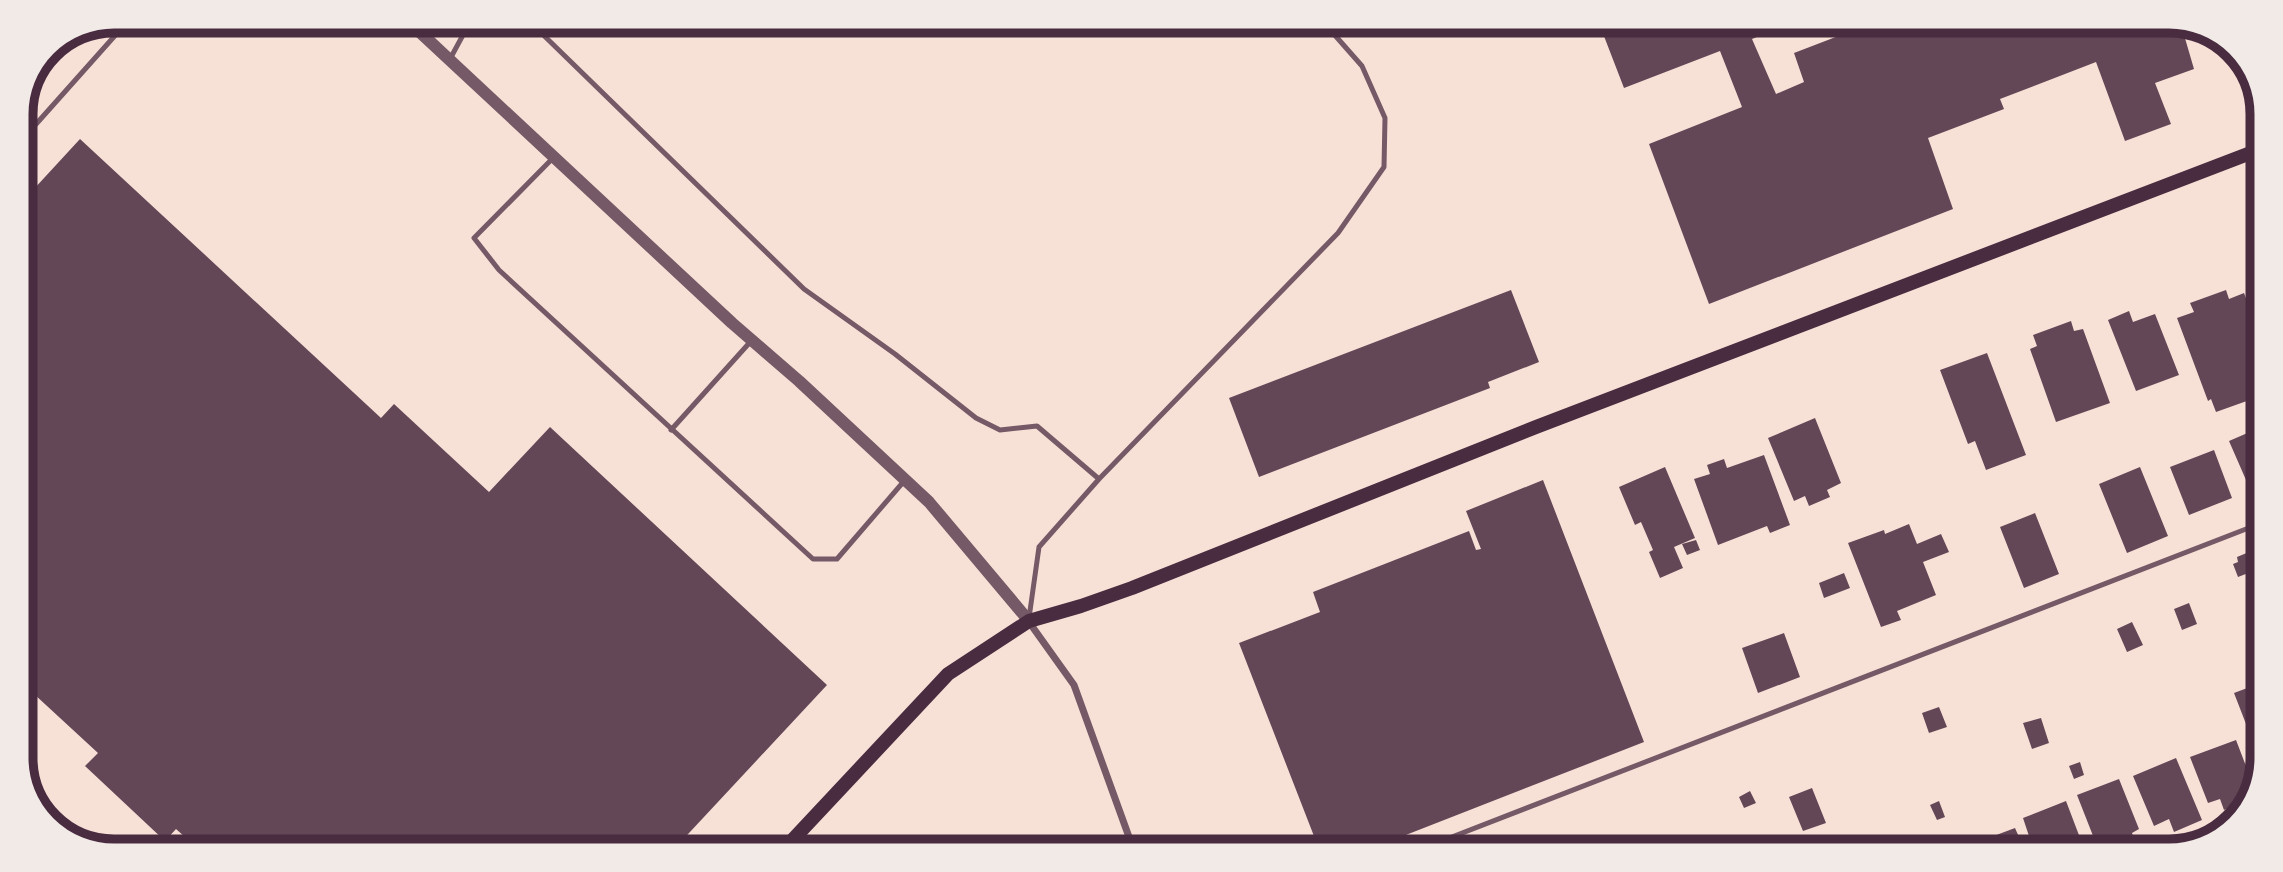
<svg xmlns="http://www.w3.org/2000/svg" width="2283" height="872" font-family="Roboto,sans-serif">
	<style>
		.building { fill: #644757 }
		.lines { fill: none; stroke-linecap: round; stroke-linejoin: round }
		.service { stroke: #755966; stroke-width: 5 }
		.minor { stroke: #755966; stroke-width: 7 }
		.tertiary { stroke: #755966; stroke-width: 12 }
		.secondary { stroke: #4a2c40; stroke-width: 14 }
		.rim { fill: none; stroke: #4a2c40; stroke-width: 9 }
	</style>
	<rect width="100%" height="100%" fill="#f7e1d7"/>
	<path class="building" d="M 1618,25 L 1787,25 L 1752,39 L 1776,94 L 1804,82 L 1794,53 L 1867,25 L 2188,26 L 2182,28 L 2194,69 L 2155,83 L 2171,124 L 2125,141 L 2096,62 L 2000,99 L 2004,109 L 1928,138 L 1953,209 L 1709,304 L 1649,144 L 1742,107 L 1720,51 L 1624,88 L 1602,31 Z
		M 80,139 L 381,418 L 394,404 L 489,492 L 550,427 L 827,685 L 676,847 L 195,846 L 176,829 L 165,841 L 85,766 L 98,753 L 21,682 L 21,203 Z
		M 1511,290 L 1539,362 L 1488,382 L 1490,388 L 1259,477 L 1229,398 Z
		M 2226,290 L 2229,299 L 2244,293 L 2260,336 L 2260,381 L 2253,384 L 2258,397 L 2216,412 L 2211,399 L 2208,401 L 2177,318 L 2194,312 L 2190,303 Z
		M 2129,311 L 2133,322 L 2155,314 L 2179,375 L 2136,391 L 2108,320 Z
		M 2071,321 L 2074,331 L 2083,329 L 2110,403 L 2056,422 L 2030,349 L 2037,346 L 2033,335 Z
		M 1987,353 L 2026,455 L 1986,470 L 1975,441 L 1968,444 L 1940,370 Z
		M 1815,418 L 1841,483 L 1827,490 L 1830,497 L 1809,506 L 1805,496 L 1794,501 L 1768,438 Z
		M 2259,428 L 2259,493 L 2253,496 L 2229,441 Z
		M 2214,450 L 2232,498 L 2189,515 L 2170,467 Z
		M 1764,455 L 1790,525 L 1770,533 L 1767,526 L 1718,545 L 1694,479 L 1710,474 L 1707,465 L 1724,459 L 1727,468 Z
		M 1665,467 L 1695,538 L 1674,547 L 1683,568 L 1660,578 L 1649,552 L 1653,550 L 1641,522 L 1635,525 L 1619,487 Z
		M 2140,467 L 2168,536 L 2127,553 L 2099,484 Z
		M 1543,480 L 1644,742 L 1370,849 L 1319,849 L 1239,643 L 1320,612 L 1313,592 L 1469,531 L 1476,550 L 1481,549 L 1466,511 Z
		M 2035,513 L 2059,574 L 2024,588 L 2000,527 Z
		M 1909,524 L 1917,544 L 1941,534 L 1949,552 L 1923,562 L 1936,595 L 1897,611 L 1901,620 L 1881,627 L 1848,543 L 1884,530 L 1885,534 Z
		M 1696,540 L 1700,550 L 1687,555 L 1682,544 Z
		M 2249,552 L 2256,570 L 2238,577 L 2233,564 L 2238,562 L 2237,557 Z
		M 1844,573 L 1850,588 L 1824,598 L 1819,583 Z
		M 2189,603 L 2197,624 L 2182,630 L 2174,609 Z
		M 2132,622 L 2143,645 L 2127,652 L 2117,629 Z
		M 1784,633 L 1800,677 L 1758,693 L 1742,648 Z
		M 2258,684 L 2257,741 L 2253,742 L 2234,693 Z
		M 1939,707 L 1947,727 L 1929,733 L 1922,713 Z
		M 2041,718 L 2049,743 L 2032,749 L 2023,723 Z
		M 2236,740 L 2254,787 L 2241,791 L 2245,801 L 2224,810 L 2220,799 L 2208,803 L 2190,757 Z
		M 2176,758 L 2202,820 L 2174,832 L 2169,819 L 2154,826 L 2133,776 Z
		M 2080,762 L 2084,775 L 2074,779 L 2069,766 Z
		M 2119,779 L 2139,829 L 2132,833 L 2136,844 L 2119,851 L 2109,851 L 2106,843 L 2097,846 L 2077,795 Z
		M 1812,788 L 1826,823 L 1803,831 L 1789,797 Z
		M 1750,791 L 1756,803 L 1744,808 L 1739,797 Z
		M 1939,801 L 1945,817 L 1937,820 L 1930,805 Z
		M 2066,801 L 2085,851 L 2034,851 L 2023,818 Z
		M 2015,828 L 2023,846 L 2019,848 L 2020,851 L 1968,851 L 1967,846 Z"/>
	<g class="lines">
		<path class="service" d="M 530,22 L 804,289 L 895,354 L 976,418 L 1000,430 L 1037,426 L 1099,479
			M 450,59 L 470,22
			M 21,141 L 128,21
			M 554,157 L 474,238 L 499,270 L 813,559 L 837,559 L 905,480
			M 671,430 L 752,340
			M 1029,618 L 1039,547 L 1099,479 L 1338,233 L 1384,167 L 1385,118 L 1362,66 L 1325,24
			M 1421,849 L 2259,524"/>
		<path class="minor" d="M 1029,622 L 1074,685 L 1133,848"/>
		<path class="tertiary" d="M 409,22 L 732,323 L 799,381 L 929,502 L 1029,621"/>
		<path class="secondary" d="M 785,848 L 948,674 L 1029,621 L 1081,606 L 1132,588 L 1536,427 L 2261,149"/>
	</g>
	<path d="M0 0H2283V872H0ZM114 33H2169A81 81 0 0 1 2250 114V758A81 81 0 0 1 2169 839H114A81 81 0 0 1 33 758V114A81 81 0 0 1 114 33Z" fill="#f1eae7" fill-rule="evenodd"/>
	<path class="rim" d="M114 33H2169A81 81 0 0 1 2250 114V758A81 81 0 0 1 2169 839H114A81 81 0 0 1 33 758V114A81 81 0 0 1 114 33Z"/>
</svg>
